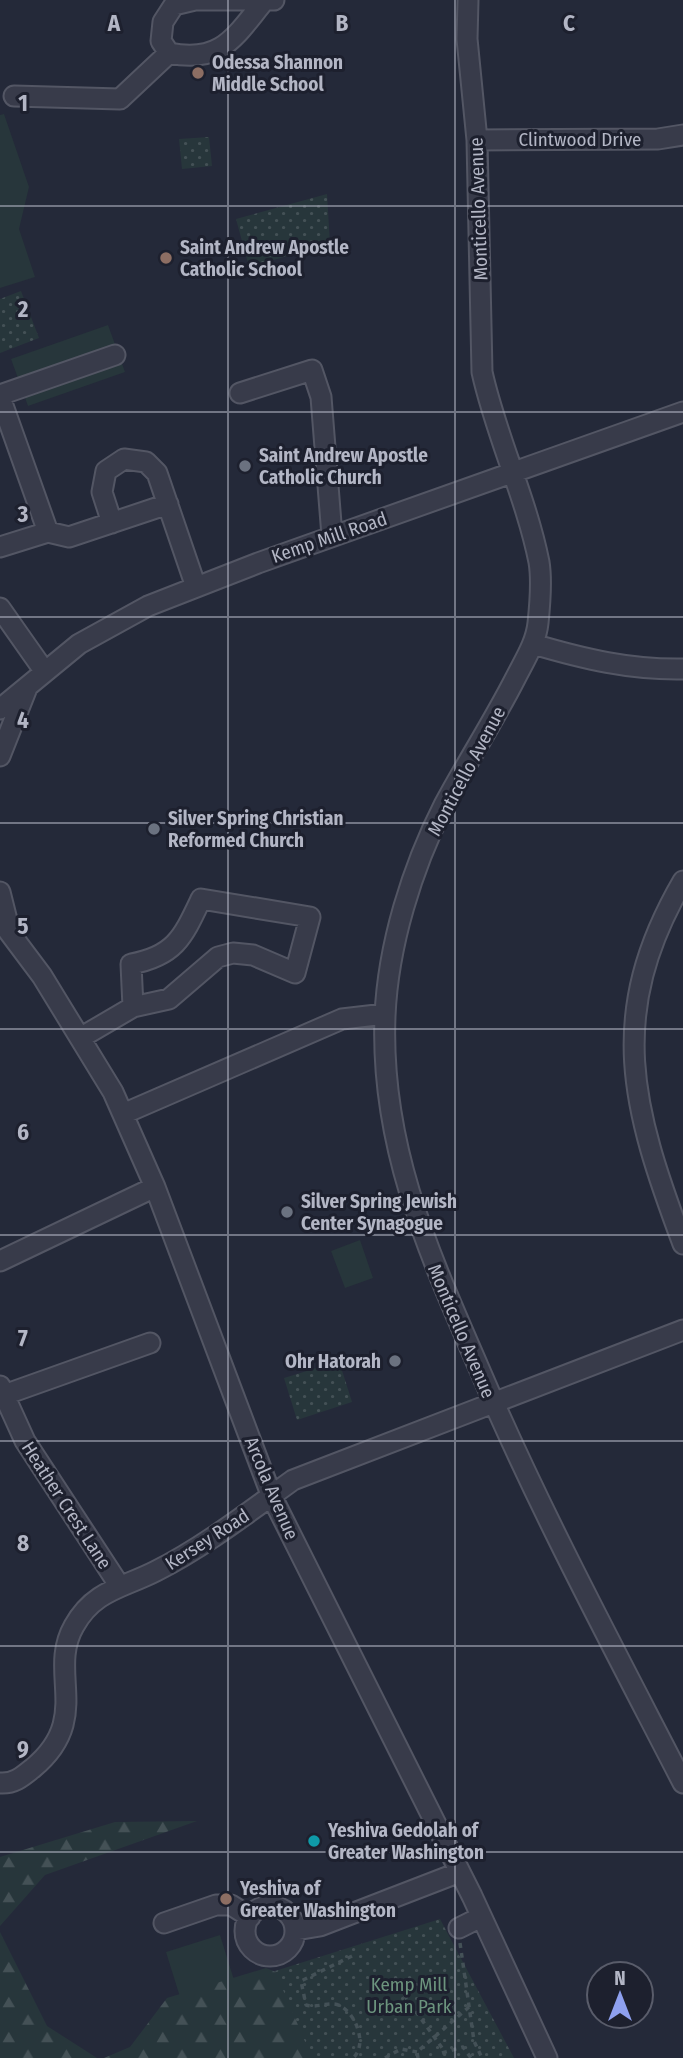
<svg xmlns="http://www.w3.org/2000/svg" width="683" height="2058" font-family="'Fira Sans Condensed',sans-serif">
	<style>
		.grass { fill: #27363b }
		.forest { fill: url(#forest-firs) }
		.park { fill: url(#park-dots) }
		.lines { fill: none; stroke-linecap: round; stroke-linejoin: round }
		.minor-casing { stroke: #535664; stroke-width: 23 }
		.path { stroke: #445157; stroke-width: 3.5; stroke-dasharray: 5 5; stroke-linecap: butt }
		.minor { stroke: #383b4a; stroke-width: 19 }
		.grid { fill: none; stroke: #b3b6c5; stroke-width: 2; stroke-opacity: 0.55 }
		.education-dot { fill: #8d6e63; stroke: #1d202e; stroke-width: 2.5 }
		.worship-dot { fill: #6b7280; stroke: #1d202e; stroke-width: 2.5 }
		.culture-dot { fill: #0f9aa8; stroke: #1d202e; stroke-width: 2.5 }
		.labels { text-anchor: middle; stroke-width: 6; stroke-linejoin: round; paint-order: stroke }
		.poi-label { font-size: 19px; font-weight: bold; fill: #b3b6c5; stroke: #1d202e; text-anchor: start }
		.street-label { font-size: 19px; fill: #b3b6c5; stroke: #1d202e }
		.park-label { font-size: 19px; fill: #6c947e; stroke: #1d202e }
		.grid-label { font-size: 23px; text-anchor: middle; font-weight: bold; fill: #b3b6c5; stroke: #1d202e; stroke-width: 6; stroke-linejoin: round; paint-order: stroke }
	</style>
	<defs>
		<pattern id="forest-firs" width="22" height="20" patternUnits="userSpaceOnUse" patternTransform="scale(1.75)"><rect width="22" height="20" fill="#27363b"/><path d="M5 1l3.5 6h-7zM16 11l3.5 6h-7z" fill="#445156"/></pattern>
		<pattern id="park-dots" width="8" height="8" patternUnits="userSpaceOnUse" patternTransform="scale(1.75)"><rect width="8" height="8" fill="#27363b"/><path d="M2 2h.1M6 6h.1" fill="none" stroke="#445156" stroke-width="1.8" stroke-linecap="round"/></pattern>
	</defs>
	<rect width="100%" height="100%" fill="#242939"/>
	<path class="grass" d="M 4,114 L 29,187 L 19,229 L 35,277 L 0,288 L 0,115 Z
		M 108,325 L 125,372 L 28,406 L 11,359 Z
		M 360,1240 L 373,1278 L 345,1288 L 331,1251 Z
		M 220,1935 L 234,1980 L 180,1997 L 166,1952 Z"/>
	<path class="forest" d="M 197,1821 L 45,1875 L 0,1926 L 0,1857 L 115,1822 Z
		M 0,1932 L 47,2026 L 97,2058 L 0,2058 Z
		M 266,1968 L 296,1980 L 313,2058 L 104,2058 L 130,2047 L 167,1998 Z"/>
	<path class="park" d="M 209,137 L 212,166 L 182,169 L 179,139 Z
		M 327,194 L 330,244 L 249,267 L 236,219 Z
		M 21,291 L 39,338 L 0,353 L 0,299 Z
		M 339,1361 L 352,1402 L 297,1420 L 284,1378 Z
		M 440,1919 L 514,2058 L 312,2058 L 275,1971 Z"/>
	<g class="lines">
		<g class="minor-casing">
			<path id="minor" d="M 265,0 C 235,36 222,64 169,53 L 161,41 L 163,22 L 174,5 L 195,0 L 274,0
				M 468,0 L 467,39 L 477,140 L 482,372 C 496,436 526,497 539,562 C 542,580 540,604 538,623 C 536,643 524,661 515,679 C 493,722 467,762 444,805 C 412,868 388,945 385,1016 C 380,1145 428,1251 478,1366 C 539,1509 612,1645 683,1783
				M 14,96 L 120,99 L 169,53
				M 477,140 L 658,139 L 683,135
				M 240,393 L 312,370 L 321,397 L 332,536
				M 0,395 L 115,355
				M 0,397 L 48,532
				M 112,523 L 102,492 L 106,471 L 124,459 L 146,462 L 157,473 L 196,587
				M 0,547 L 48,532 L 69,537 L 168,504
				M 0,608 L 45,672
				M 533,644 C 584,659 630,670 683,669
				M 0,709 L 79,644 L 148,606 L 258,563 L 683,412
				M 0,756 L 27,688
				M 683,881 C 605,1015 632,1108 683,1244
				M 0,892 L 10,932
				M 0,920 L 42,976 L 113,1092 L 155,1187 L 272,1497 L 472,1896 L 547,2058
				M 80,1038 L 133,1007 L 169,999 L 218,957 L 233,953 L 253,955 L 295,973 L 310,917 L 201,899 C 183,937 175,956 131,964 L 133,1007
				M 123,1114 L 342,1019 L 385,1014
				M 0,1261 L 155,1187
				M 0,1386 L 25,1441 L 119,1585
				M 4,1395 L 150,1343
				M 0,1783 C 14,1784 22,1777 33,1768 C 93,1718 47,1673 74,1626 C 94,1590 123,1588 156,1571 C 204,1547 250,1511 293,1480 L 683,1330
				M245 1931a25 25 0 1 1 50 0a25 25 0 1 1-50 0Z
				M 164,1923 L 216,1905 L 231,1905 L 250,1917
				M 459,1928 L 481,1917
				M 296,1930 L 320,1926 L 460,1872"/>
		</g>
		<path class="path" d="M 460,1943 L 474,2041 L 482,2058
			M 352,1956 L 301,1981 L 306,2005 C 316,2008 325,2003 334,2004 C 352,2005 370,2043 353,2058
			M 404,1995 L 445,2052
			M 442,2053 L 463,2047 L 471,2058
			M 385,2058 L 401,2049 L 417,2052
			M 418,2058 L 417,2052 L 469,2007"/>
		<use href="#minor" class="minor"/>
	</g>
	<path class="grid" d="M 228,0 L 228,2058M 455,0 L 455,2058M 0,206 L 683,206M 0,412 L 683,412M 0,617 L 683,617M 0,823 L 683,823M 0,1029 L 683,1029M 0,1235 L 683,1235M 0,1441 L 683,1441M 0,1646 L 683,1646M 0,1852 L 683,1852"/>
	<g class="education-dot">
		<circle cx="198" cy="73" r="7"/>
		<circle cx="166" cy="258" r="7"/>
		<circle cx="226" cy="1899" r="7"/>
	</g>
	<g class="worship-dot">
		<circle cx="245" cy="466" r="7"/>
		<circle cx="154" cy="829" r="7"/>
		<circle cx="287" cy="1212" r="7"/>
		<circle cx="395" cy="1361" r="7"/>
	</g>
	<circle class="culture-dot" cx="314" cy="1841" r="7"/>
	<g class="labels">
		<g class="poi-label">
			<text x="212" y="69">Odessa Shannon<tspan x="212" dy="22">Middle School</tspan></text>
			<text x="180" y="254">Saint Andrew Apostle<tspan x="180" dy="22">Catholic School</tspan></text>
			<text x="259" y="462">Saint Andrew Apostle<tspan x="259" dy="22">Catholic Church</tspan></text>
			<text x="168" y="825">Silver Spring Christian<tspan x="168" dy="22">Reformed Church</tspan></text>
			<text x="301" y="1208">Silver Spring Jewish<tspan x="301" dy="22">Center Synagogue</tspan></text>
			<text x="381" y="1368" text-anchor="end">Ohr Hatorah</text>
			<text x="328" y="1837">Yeshiva Gedolah of<tspan x="328" dy="22">Greater Washington</tspan></text>
			<text x="240" y="1895">Yeshiva of<tspan x="240" dy="22">Greater Washington</tspan></text>
		</g>
		<g class="street-label">
			<text x="580" y="146">Clintwood Drive</text>
			<text transform="translate(478 209) rotate(-92)" y="7">Monticello Avenue</text>
			<text transform="translate(329 537) rotate(-19)" y="7">Kemp Mill Road</text>
			<text transform="translate(466 771) rotate(-62)" y="7">Monticello Avenue</text>
			<text transform="translate(462 1331) rotate(67)" y="7">Monticello Avenue</text>
			<text transform="translate(272 1488) rotate(67)" y="7">Arcola Avenue</text>
			<text transform="translate(67 1505) rotate(57)" y="7">Heather Crest Lane</text>
			<text transform="translate(207 1539) rotate(-33)" y="7">Kersey Road</text>
		</g>
		<g class="park-label">
			<text x="409" y="1991">Kemp Mill<tspan x="409" dy="22">Urban Park</tspan></text>
		</g>
	</g>
	<g class="grid-label">
		<text x="114" y="31">A</text>
		<text x="342" y="31">B</text>
		<text x="569" y="31">C</text>
		<text x="23" y="111">1</text>
		<text x="23" y="317">2</text>
		<text x="23" y="522">3</text>
		<text x="23" y="728">4</text>
		<text x="23" y="934">5</text>
		<text x="23" y="1140">6</text>
		<text x="23" y="1346">7</text>
		<text x="23" y="1551">8</text>
		<text x="23" y="1757">9</text>
	</g>
	<g transform="translate(620 1995)"><circle r="33" fill="#1d202e" stroke="#595c6a" stroke-width="2"/>
	<path d="M0-5L12 26L0 18L-12 26Z" fill="#8ea0ef"/>
	<text y="-10" font-size="19" font-weight="bold" text-anchor="middle" fill="#b3b6c5">N</text>
	</g>
</svg>
